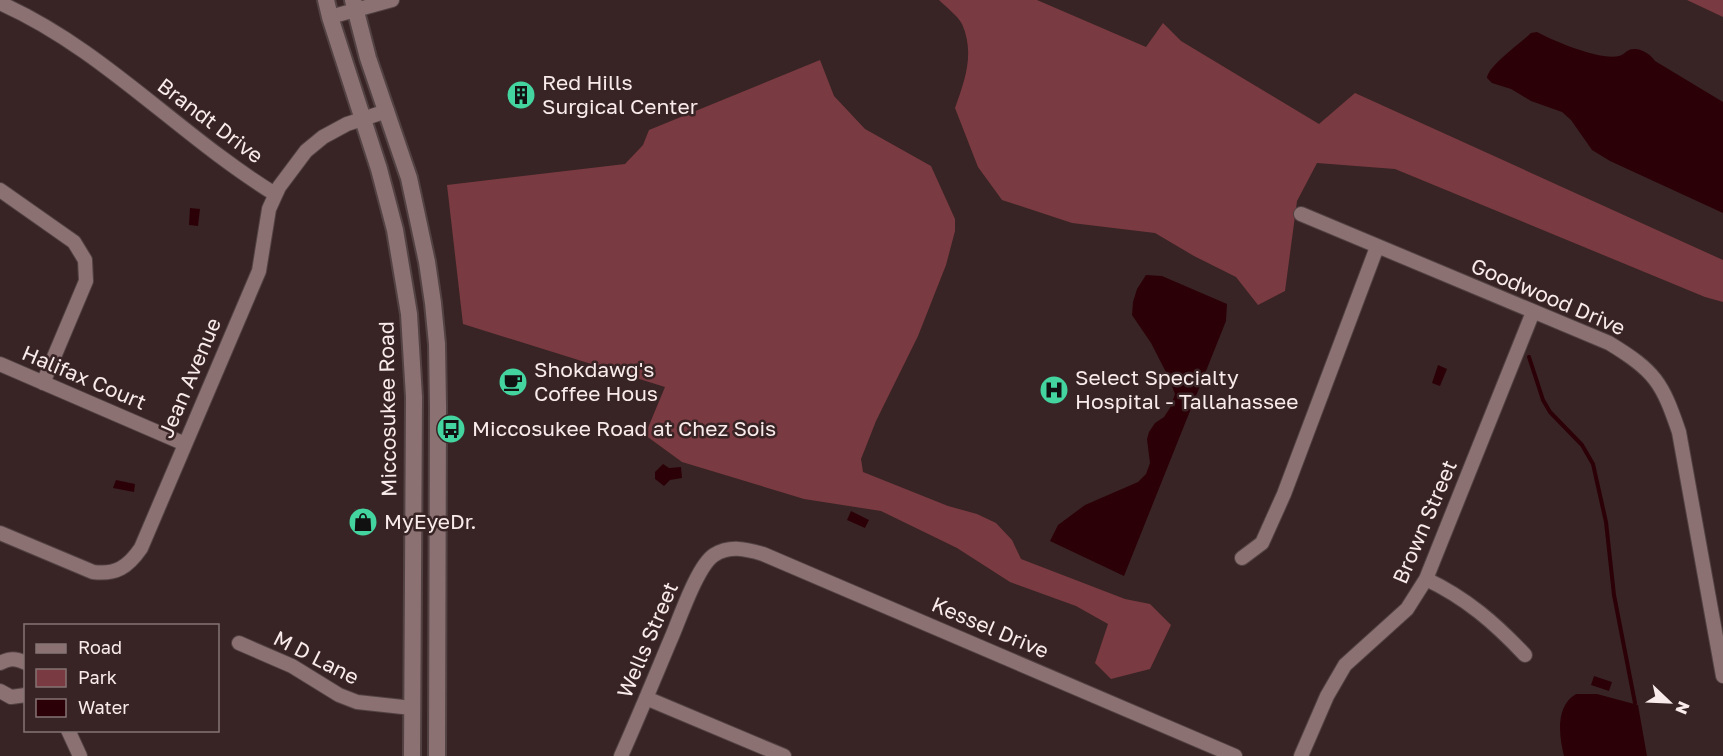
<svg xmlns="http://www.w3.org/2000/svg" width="1723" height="756" font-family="'Golos Text',sans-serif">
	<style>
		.green { fill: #7a3a41 }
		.water { fill: #2c0007 }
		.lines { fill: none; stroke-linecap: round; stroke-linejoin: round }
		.stream { stroke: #2c0007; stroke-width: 4 }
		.minor-casing { stroke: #534243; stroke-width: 16 }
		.tertiary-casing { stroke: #534243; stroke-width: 20 }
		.minor { stroke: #8b7172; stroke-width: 14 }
		.tertiary { stroke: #8b7172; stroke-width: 16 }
		.labels { text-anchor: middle; stroke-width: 5; stroke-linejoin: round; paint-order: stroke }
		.poi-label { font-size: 21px; fill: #f9ebeb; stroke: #382425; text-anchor: start }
		.street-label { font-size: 21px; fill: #f9ebeb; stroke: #382425 }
	</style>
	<rect width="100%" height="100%" fill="#382425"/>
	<path class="green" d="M 939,0 L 1037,0 L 1146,47 L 1163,23 L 1181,41 L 1319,124 L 1355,93 L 1723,260 L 1723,302 L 1705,297 L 1395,169 L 1317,163 L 1297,201 L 1285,291 L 1258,305 L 1236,277 L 1194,256 L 1155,233 L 1072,223 L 1002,200 L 978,167 L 955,108 C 965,80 975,53 962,24 C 958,16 946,7 939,0 Z
		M 1687,0 L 1723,0 L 1723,17 Z
		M 820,60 L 834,96 L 865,129 L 931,166 L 955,219 L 955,231 L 946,265 L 918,336 L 876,421 L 861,459 L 863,472 L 948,506 L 977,514 L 996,523 L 1012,540 L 1021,559 L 1125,599 L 1150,604 L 1171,625 L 1150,669 L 1111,679 L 1095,663 L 1108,624 L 1076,606 L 1010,582 L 957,548 L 881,511 L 804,499 L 682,462 L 645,435 L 665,387 L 463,324 L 447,185 L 625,164 L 643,145 L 649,130 Z"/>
	<path class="water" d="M 1537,32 C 1553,41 1602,61 1619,56 C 1626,54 1627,48 1636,49 C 1644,50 1651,55 1655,61 L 1723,102 L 1723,213 L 1610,161 L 1592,150 L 1571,120 L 1562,112 L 1531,101 L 1511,89 L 1492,83 L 1487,78 C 1488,66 1521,43 1531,33 Z
		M 190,208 L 200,209 L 198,226 L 189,225 Z
		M 1146,275 L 1162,276 L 1227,304 L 1226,321 L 1124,576 L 1050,541 L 1058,525 L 1085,505 L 1138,482 L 1146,474 L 1150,463 L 1147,439 L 1149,432 L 1155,423 L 1164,417 L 1170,408 L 1175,394 L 1169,378 L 1151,343 L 1132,315 L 1133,302 L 1137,289 Z
		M 1438,365 L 1447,369 L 1440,386 L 1432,383 Z
		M 663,464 L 669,468 L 681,467 L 682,478 L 670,480 L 664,486 L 655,479 L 655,472 Z
		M 116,480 L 135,484 L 134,492 L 113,488 Z
		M 851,511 L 869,520 L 865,528 L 847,520 Z
		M 1594,676 L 1612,682 L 1609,691 L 1591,685 Z
		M 1576,694 L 1597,694 L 1638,705 L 1647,756 L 1564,756 C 1559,736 1555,706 1576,694 Z"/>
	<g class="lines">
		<path class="stream" d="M 1529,357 L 1543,400 L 1550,412 L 1582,445 L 1593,464 L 1606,522 L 1614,595 L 1635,703"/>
		<g class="minor-casing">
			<path id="minor" d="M 0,3 C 102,48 180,136 275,194
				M 330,17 L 392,0
				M 0,190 L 74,242 L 85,260 L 86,281 L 43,383
				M 1301,214 L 1609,343 C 1655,371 1662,382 1679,432 L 1723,676
				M 0,364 L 185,444
				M 0,533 L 93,572 C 116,575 128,567 141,548 L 259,271 L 269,209 L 279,187 L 306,151 L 323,137 L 347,124 L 387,111
				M 1242,558 L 1262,543 L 1284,494 L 1377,247
				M 1426,579 C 1466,598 1495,623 1525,655
				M 239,643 L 292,666 L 339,695 L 357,702 L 412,708
				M 0,663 C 10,658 15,658 26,663
				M 0,691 L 11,697 L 26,695
				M 646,698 L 784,756
				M 68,730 L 80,756
				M 621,756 C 638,718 654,679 670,641 C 679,621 697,566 714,555 C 730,545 746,549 763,554 L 1235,756
				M 1301,756 L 1327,696 L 1345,665 L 1407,609 L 1426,579 L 1533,312"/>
		</g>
		<g class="tertiary-casing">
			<path id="tertiary" d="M 326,0 L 330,17 L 379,169 L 395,230 L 409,314 L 414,397 L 412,756
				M 353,0 L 368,58 L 409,178 L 427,262 L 433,303 L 437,344 L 438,407 L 437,756"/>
		</g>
		<use href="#minor" class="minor"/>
		<use href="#tertiary" class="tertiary"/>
	</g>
	<defs>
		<g id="building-disc" transform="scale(1.5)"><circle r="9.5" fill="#43d4a0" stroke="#382425"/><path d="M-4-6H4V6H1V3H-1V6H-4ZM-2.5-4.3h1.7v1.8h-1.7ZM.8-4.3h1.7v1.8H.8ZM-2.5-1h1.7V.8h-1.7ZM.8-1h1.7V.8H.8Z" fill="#111"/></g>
		<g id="cafe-disc" transform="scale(1.5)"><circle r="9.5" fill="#43d4a0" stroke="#382425"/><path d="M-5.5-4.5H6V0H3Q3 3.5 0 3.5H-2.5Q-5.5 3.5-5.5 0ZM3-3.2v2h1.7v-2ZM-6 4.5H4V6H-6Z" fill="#111"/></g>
		<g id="hospital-disc" transform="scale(1.5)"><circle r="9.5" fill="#43d4a0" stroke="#382425"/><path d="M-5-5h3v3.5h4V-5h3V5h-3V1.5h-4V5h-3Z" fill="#111"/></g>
		<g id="bus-disc" transform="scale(1.5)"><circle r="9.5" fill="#43d4a0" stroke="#382425"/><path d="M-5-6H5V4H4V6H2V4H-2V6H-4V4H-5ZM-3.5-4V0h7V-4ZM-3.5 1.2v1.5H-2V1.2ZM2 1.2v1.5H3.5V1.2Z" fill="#111"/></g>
		<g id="shop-disc" transform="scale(1.5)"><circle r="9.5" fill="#43d4a0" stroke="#382425"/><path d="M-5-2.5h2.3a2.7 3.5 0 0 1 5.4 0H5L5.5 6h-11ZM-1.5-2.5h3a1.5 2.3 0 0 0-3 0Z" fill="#111"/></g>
	</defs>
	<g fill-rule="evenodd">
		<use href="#building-disc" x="521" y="95"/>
		<use href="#cafe-disc" x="513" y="382"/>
		<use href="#hospital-disc" x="1054" y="390"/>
		<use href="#bus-disc" x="451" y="429"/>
		<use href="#shop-disc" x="363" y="522"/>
	</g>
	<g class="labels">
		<g class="poi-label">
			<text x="542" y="90">Red Hills<tspan x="542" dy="24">Surgical Center</tspan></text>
			<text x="534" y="377">Shokdawg's<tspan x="534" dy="24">Coffee Hous</tspan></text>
			<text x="1075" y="385">Select Specialty<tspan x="1075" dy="24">Hospital - Tallahassee</tspan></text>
			<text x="472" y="436">Miccosukee Road at Chez Sois</text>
			<text x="384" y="529">MyEyeDr.</text>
		</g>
		<g class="street-label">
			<text transform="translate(210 121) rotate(37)" y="7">Brandt Drive</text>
			<text transform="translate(1548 297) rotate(23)" y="7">Goodwood Drive</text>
			<text transform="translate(84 378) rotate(23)" y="7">Halifax Court</text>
			<text transform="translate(190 378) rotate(-67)" y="7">Jean Avenue</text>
			<text transform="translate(388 409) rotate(-91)" y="7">Miccosukee Road</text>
			<text transform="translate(1425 522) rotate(-67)" y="7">Brown Street</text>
			<text transform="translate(990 628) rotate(23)" y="7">Kessel Drive</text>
			<text transform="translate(648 640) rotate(-67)" y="7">Wells Street</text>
			<text transform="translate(316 658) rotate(27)" y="7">M D Lane</text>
		</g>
	</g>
	<rect x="24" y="624" width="195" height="108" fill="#382425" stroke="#857474" stroke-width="1.5"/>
	<rect x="36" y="644" width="30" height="9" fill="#8b7172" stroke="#857474" stroke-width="1.5"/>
	<text x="78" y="654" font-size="18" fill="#f9ebeb">Road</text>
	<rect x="36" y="669" width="30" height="18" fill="#7a3a41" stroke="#857474" stroke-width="1.5"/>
	<text x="78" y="684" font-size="18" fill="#f9ebeb">Park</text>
	<rect x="36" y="699" width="30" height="18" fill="#2c0007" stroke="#857474" stroke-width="1.5"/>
	<text x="78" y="714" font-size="18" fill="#f9ebeb">Water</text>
	<g transform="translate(1669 702) rotate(113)" stroke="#382425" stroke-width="4.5" paint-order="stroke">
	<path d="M0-4.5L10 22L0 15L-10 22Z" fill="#f9ebeb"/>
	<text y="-9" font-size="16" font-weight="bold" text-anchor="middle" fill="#f9ebeb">N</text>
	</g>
</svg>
